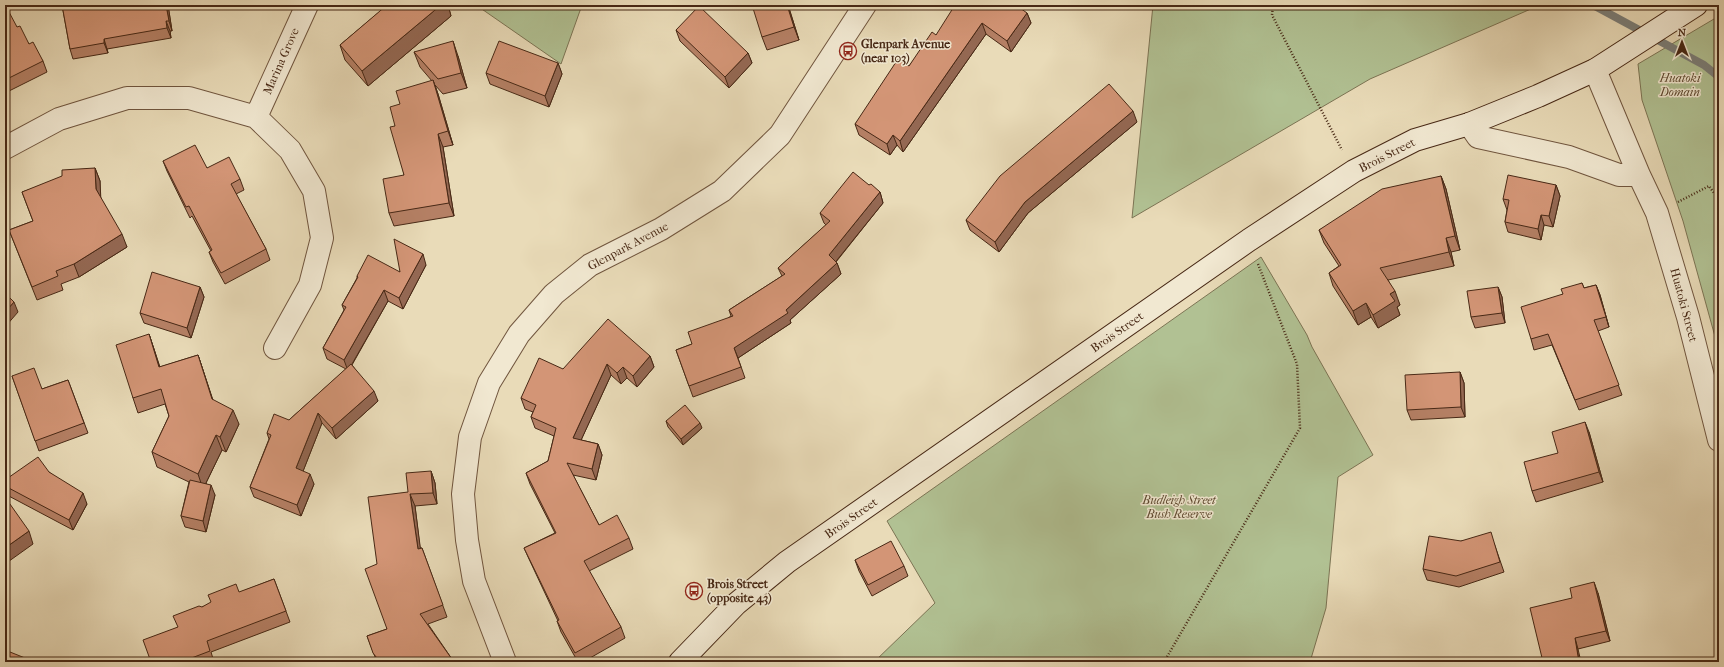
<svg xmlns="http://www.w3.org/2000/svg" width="1724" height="667" font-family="'IM FELL French Canon',serif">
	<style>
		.green { fill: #b1c193; stroke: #7c7454 }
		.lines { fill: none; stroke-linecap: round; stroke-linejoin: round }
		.stream { stroke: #7b7e78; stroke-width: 8 }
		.street-casing { stroke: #70553e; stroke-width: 24 }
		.secondary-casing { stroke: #472815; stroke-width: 24 }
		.path { stroke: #472815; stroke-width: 2.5; stroke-dasharray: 1 2; stroke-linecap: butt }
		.street { stroke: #f1e8d1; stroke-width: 22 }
		.secondary { stroke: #f1e8d1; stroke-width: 22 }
		.wall { fill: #b58065; stroke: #472815 }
		.shaded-wall { fill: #946853; stroke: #472815 }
		.building { fill: #d39576; stroke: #472815 }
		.labels { text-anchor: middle; stroke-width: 3; stroke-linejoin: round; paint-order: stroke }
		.poi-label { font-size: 12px; font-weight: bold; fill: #472815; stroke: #f1e8d1; text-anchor: start }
		.street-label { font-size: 12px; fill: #472815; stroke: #f1e8d1 }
		.park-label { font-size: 12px; font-style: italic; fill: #5c472e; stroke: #f1e8d1 }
	</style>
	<rect width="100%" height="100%" fill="#e9dbb8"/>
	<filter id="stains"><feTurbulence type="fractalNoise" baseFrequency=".005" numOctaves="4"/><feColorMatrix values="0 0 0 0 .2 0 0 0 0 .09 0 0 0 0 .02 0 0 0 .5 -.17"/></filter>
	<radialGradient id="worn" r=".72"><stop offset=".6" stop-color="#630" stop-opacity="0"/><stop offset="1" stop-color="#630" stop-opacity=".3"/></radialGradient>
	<path class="green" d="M 476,5 L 582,5 L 561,64 Z
		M 1153,5 L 1540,5 L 1370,79 L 1132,218 Z
		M 1719,16 L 1719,351 L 1683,221 L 1642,100 L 1638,64 Z
		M 1261,257 L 1307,335 L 1312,347 L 1373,455 L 1338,477 L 1326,608 L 1310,662 L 874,662 L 935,603 L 887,521 Z"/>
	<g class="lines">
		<path class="stream" d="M 1593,5 L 1704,65 L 1719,77"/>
		<g class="street-casing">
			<path id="street" d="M 1595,70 L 1639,175 L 1657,213 L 1688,317 L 1719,440
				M 256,117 L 307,5
				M 1469,124 L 1478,137 L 1569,157 L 1619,175 L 1639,175
				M 5,148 L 59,119 L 127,98 L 189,98 L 256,117 L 290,150 L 314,191 L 322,238 L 310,285 L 275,348
				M 505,662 L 474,581 L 467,540 L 463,494 L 470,437 L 489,383 L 519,334 L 554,294 L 590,265 L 661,229 L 722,191 L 780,135 L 865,5"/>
		</g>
		<g class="secondary-casing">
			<path id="secondary" d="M 680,662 L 736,604 L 787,562 L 1249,240 L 1354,171 L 1415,140 L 1469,124 L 1538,96 L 1595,70 L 1696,5"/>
		</g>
		<path class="path" d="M 1273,5 L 1272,15 L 1342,150
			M 1678,202 L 1709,186 L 1719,200
			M 1164,662 L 1300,428 L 1297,364 L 1258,264"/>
		<use href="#street" class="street"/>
		<use href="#secondary" class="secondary"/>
	</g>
	<path class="wall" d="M 62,5 L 168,5 L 172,31 L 170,31 L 171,38 L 107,49 L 108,53 L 73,59 L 70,49 Z
		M 383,5 L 448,5 L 451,16 L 368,86 L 345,60 L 340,45 L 384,8 Z
		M 788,5 L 799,40 L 767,50 L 762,37 Z
		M 1027,13 L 1031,23 L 1011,52 L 986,34 L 903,152 L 897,145 L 890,155 L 859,135 L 855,124 L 909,66 L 936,35 Z
		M 5,14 L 17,27 L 29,44 L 43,61 L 47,72 L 5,93 Z
		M 676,30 L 748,53 L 752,63 L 729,88 L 680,41 Z
		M 414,52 L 458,56 L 467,88 L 443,94 L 435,85 L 438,94 L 453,145 L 443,147 L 454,216 L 394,226 L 389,213 L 404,175 L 395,126 L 400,104 L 432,81 L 420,67 Z
		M 558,63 L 562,74 L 549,107 L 490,84 L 486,73 Z
		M 1137,122 L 1028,213 L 999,252 L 970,230 L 966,220 Z
		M 163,161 L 207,168 L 240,179 L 244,190 L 236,194 L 266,249 L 270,260 L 225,284 L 213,262 L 209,252 L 211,251 L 192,216 L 190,218 L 167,171 Z
		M 95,168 L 100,181 L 100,197 L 127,247 L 79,277 L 61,284 L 63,290 L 37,300 L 9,230 L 33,221 L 22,192 Z
		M 1441,176 L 1446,189 L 1460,250 L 1451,252 L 1454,266 L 1388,280 L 1400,305 L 1397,307 L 1400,315 L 1378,328 L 1371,317 L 1358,325 L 1333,286 L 1329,273 L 1339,266 L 1324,243 L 1319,230 Z
		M 869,185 L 880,192 L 883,203 L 836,262 L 837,263 L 841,274 L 790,320 L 791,323 L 738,358 L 745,378 L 693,397 L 676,350 L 692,344 L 731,316 L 729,310 L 782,276 L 778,268 L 826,225 L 824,223 L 820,213 Z
		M 1556,185 L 1560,196 L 1553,227 L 1544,225 L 1541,240 L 1508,232 L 1505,222 L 1507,210 L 1503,199 Z
		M 426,265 L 403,309 L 388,301 L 352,365 L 378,401 L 336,439 L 322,423 L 303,471 L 314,484 L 301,516 L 254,497 L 250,487 L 269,439 L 267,433 L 289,420 L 346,369 L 327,359 L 323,348 L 344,310 L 342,305 L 357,278 L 357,276 L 400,272 Z
		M 1582,283 L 1584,288 L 1596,285 L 1600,295 L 1609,327 L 1598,331 L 1622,395 L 1579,410 L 1552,345 L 1534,350 L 1531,339 L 1563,294 Z
		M 200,287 L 204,297 L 191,338 L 144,323 L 140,313 Z
		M 1498,287 L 1502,297 L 1505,323 L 1475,328 L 1471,317 Z
		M 149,334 L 160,367 L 198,355 L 213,400 L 239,424 L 226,452 L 222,450 L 206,483 L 215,495 L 206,532 L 185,527 L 181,516 L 189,482 L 157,467 L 152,452 L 169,416 L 165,404 L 138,413 L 133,398 Z
		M 650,356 L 654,367 L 637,387 L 627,378 L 621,384 L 611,375 L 581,440 L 598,444 L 602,455 L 596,480 L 573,475 L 599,525 L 629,538 L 633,549 L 589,571 L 621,627 L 625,638 L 583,662 L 578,662 L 561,632 L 557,621 L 558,621 L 529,559 L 524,548 L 555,533 L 530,484 L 526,473 L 548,461 L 554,436 L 535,428 L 531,417 L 533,412 L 525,409 L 521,398 L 563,369 Z
		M 1460,372 L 1464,383 L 1465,417 L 1411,420 L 1407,410 Z
		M 12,376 L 42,389 L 68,380 L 88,433 L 39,451 Z
		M 666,421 L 702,428 L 683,445 L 668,427 Z
		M 1589,432 L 1603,482 L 1536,502 L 1532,491 L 1558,453 Z
		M 431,471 L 435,483 L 437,504 L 415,506 L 420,548 L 422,548 L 447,617 L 428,624 L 454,662 L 377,662 L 367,636 L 387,629 L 408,492 Z
		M 49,472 L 87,504 L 73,530 L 5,494 L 5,480 Z
		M 1461,541 L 1494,543 L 1504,572 L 1459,587 L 1427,580 L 1423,569 Z
		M 855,560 L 904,566 L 908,576 L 872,596 L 859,571 Z
		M 274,579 L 290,622 L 211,652 L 214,662 L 151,662 L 178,628 L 202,607 Z
		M 1598,593 L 1610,641 L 1578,649 L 1543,662 Z"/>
	<path class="shaded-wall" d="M 166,5 L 168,5 L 172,31 L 169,21 Z
		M 441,5 L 448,5 L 451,16 L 368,86 L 362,71 Z
		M 787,5 L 788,5 L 799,40 L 794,27 Z
		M 1027,13 L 1031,23 L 1011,52 L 1007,41 Z
		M 166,21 L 170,31 L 171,38 L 167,28 Z
		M 982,23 L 986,34 L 903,152 L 900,141 Z
		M 104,39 L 107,49 L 108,53 L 104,43 Z
		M 453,41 L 458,56 L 467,88 L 461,73 Z
		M 748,53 L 752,63 L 729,88 L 725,77 Z
		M 558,63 L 562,74 L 549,107 L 545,96 Z
		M 433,80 L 438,94 L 453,145 L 448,131 Z
		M 1133,111 L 1137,122 L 1028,213 L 999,252 L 995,242 L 1025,202 Z
		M 438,134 L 443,147 L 454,216 L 449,203 Z
		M 893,135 L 897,145 L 890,155 L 887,144 Z
		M 95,168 L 100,181 L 101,202 L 96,189 Z
		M 1441,176 L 1446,189 L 1460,250 L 1455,236 Z
		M 1556,185 L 1560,196 L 1553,227 L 1549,216 Z
		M 880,192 L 883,203 L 833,265 L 829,255 Z
		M 1541,215 L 1544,225 L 1541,240 L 1538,229 Z
		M 122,234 L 127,247 L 79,277 L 74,264 Z
		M 1446,238 L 1451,252 L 1454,266 L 1449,252 Z
		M 423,254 L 426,265 L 403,309 L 399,298 Z
		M 837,263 L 841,274 L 790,320 L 791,323 L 738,358 L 734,348 L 786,310 Z
		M 1596,285 L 1600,295 L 1609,327 L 1606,317 Z
		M 200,287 L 204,297 L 191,338 L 187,328 Z
		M 1498,287 L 1502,297 L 1505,323 L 1502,313 Z
		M 384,290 L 388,301 L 348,371 L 344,360 Z
		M 1395,291 L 1400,305 L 1397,307 L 1400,315 L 1378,328 L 1373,315 L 1390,294 Z
		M 14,302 L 18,312 L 5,327 L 5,312 Z
		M 1366,303 L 1371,317 L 1358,325 L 1353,311 Z
		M 149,334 L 154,349 L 164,382 L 159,367 Z
		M 198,355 L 203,370 L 217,414 L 212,399 Z
		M 650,356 L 654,367 L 637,387 L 633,376 Z
		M 607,364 L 611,375 L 577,449 L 573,438 Z
		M 623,367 L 627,378 L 621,384 L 617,373 Z
		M 1460,372 L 1464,383 L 1465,417 L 1461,407 Z
		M 374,391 L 378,401 L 336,439 L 332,428 Z
		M 233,410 L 239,424 L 226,452 L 220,437 Z
		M 318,413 L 322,423 L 300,479 L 296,468 Z
		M 1585,422 L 1589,432 L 1603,482 L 1599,472 Z
		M 700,423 L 702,428 L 683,445 L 681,439 Z
		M 216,435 L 222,450 L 203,489 L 198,474 Z
		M 598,444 L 602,455 L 596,480 L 592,469 Z
		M 431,471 L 435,483 L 437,504 L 433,493 Z
		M 310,474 L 314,484 L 301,516 L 297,505 Z
		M 211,485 L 215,495 L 206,532 L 203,521 Z
		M 83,493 L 87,504 L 73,530 L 69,520 Z
		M 410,494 L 415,506 L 422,561 L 418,549 Z
		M 29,531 L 33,544 L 5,564 L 5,548 Z
		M 1594,582 L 1598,593 L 1610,641 L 1606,631 Z
		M 1575,638 L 1578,649 L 1581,662 L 1579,662 Z"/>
	<path class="building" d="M 62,5 L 166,5 L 169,21 L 166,21 L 167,28 L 104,39 L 104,43 L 70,49 Z
		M 387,5 L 441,5 L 362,71 L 340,45 Z
		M 752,5 L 787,5 L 794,27 L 762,37 Z
		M 955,5 L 1016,5 L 1027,13 L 1007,41 L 982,23 L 900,141 L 893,135 L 887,144 L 855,124 L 898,59 L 909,66 L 932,32 L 936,35 Z
		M 699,6 L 748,53 L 725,77 L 676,30 Z
		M 9,12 L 17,27 L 20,26 L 29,44 L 33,42 L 43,61 L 5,80 L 5,14 Z
		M 453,41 L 461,73 L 438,79 L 414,52 Z
		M 499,41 L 558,63 L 545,96 L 486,73 Z
		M 433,80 L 448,131 L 438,134 L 449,203 L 389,213 L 383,179 L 404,175 L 390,127 L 395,126 L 390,107 L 400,104 L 396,91 Z
		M 1109,84 L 1133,111 L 1025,202 L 995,242 L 966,220 L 1000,176 Z
		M 195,145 L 207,168 L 229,157 L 240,179 L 231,184 L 266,249 L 221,273 L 209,252 L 212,250 L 189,206 L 186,207 L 163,161 Z
		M 95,168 L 96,189 L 122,234 L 74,264 L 56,271 L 58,276 L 32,287 L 9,230 L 33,221 L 22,192 L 62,176 L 62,170 Z
		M 853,172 L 869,185 L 871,184 L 880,192 L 829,255 L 837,263 L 786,310 L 788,313 L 734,348 L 741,367 L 689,386 L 676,350 L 692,344 L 688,332 L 733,316 L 729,310 L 785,274 L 778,268 L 830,221 L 820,213 Z
		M 1508,175 L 1556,185 L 1549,216 L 1541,215 L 1538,229 L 1505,222 L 1509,200 L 1503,199 Z
		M 1441,176 L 1455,236 L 1446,238 L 1449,252 L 1380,268 L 1395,291 L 1390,294 L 1395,301 L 1373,315 L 1366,303 L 1353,311 L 1329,273 L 1341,265 L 1319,230 L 1382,189 Z
		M 394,239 L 423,254 L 399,298 L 384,290 L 344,360 L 323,348 L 346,307 L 342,305 L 358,277 L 357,276 L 368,255 L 400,272 Z
		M 152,272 L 200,287 L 187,328 L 140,313 Z
		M 1582,283 L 1584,288 L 1596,285 L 1606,317 L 1594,320 L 1619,385 L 1575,400 L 1548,334 L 1531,339 L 1521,307 L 1563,294 L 1561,289 Z
		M 1498,287 L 1502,313 L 1471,317 L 1467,291 Z
		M 5,293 L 14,302 L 5,312 Z
		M 608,319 L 650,356 L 633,376 L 623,367 L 617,373 L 607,364 L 573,438 L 598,444 L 592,469 L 567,463 L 599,525 L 617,515 L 629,538 L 584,561 L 621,627 L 575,653 L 557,621 L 559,620 L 524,548 L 556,533 L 526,473 L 548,461 L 556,428 L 531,417 L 536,405 L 521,398 L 539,358 L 563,369 Z
		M 149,334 L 159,367 L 198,355 L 212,399 L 233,410 L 220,437 L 216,435 L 198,474 L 152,452 L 169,416 L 161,389 L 133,398 L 116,345 Z
		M 351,364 L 374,391 L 332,428 L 318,413 L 296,468 L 310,474 L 297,505 L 250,487 L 271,435 L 267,433 L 274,414 L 289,420 Z
		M 34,368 L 42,389 L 68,380 L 84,423 L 35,441 L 12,376 Z
		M 1460,372 L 1461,407 L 1407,410 L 1405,375 Z
		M 685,405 L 700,423 L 681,439 L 666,421 Z
		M 1585,422 L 1599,472 L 1532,491 L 1524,462 L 1558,453 L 1552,432 Z
		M 38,457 L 49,472 L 83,493 L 69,520 L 5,486 L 5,480 Z
		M 431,471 L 433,493 L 410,494 L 418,549 L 422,548 L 443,605 L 420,614 L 454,662 L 380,662 L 373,653 L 367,636 L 387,629 L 365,569 L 377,564 L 368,497 L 408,492 L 406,473 Z
		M 190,480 L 211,485 L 203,521 L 181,516 Z
		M 5,497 L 29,531 L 5,548 Z
		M 1491,532 L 1500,562 L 1456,576 L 1423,569 L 1429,536 L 1461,541 Z
		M 891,541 L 904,566 L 868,585 L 855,560 Z
		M 274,579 L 286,611 L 207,641 L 210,651 L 181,662 L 151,662 L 143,640 L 178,627 L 173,616 L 199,606 L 202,607 L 211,602 L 208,595 L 236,584 L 239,592 Z
		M 1594,582 L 1606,631 L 1575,638 L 1579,662 L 1543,662 L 1530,608 L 1572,598 L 1570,588 Z
		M 5,650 L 35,662 L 5,662 Z
		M 66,658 L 89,662 L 65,662 Z"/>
	<defs>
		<g id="bus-ring" transform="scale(0.9)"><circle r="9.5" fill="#f1e8d1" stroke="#8f2418" stroke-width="1.5"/><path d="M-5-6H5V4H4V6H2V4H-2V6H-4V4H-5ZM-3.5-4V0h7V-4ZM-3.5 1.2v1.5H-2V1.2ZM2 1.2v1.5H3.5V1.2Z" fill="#8f2418"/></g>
	</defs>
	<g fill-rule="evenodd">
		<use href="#bus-ring" x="848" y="51"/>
		<use href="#bus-ring" x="694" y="591"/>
	</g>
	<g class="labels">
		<g class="poi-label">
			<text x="861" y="48">Glenpark Avenue<tspan x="861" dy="14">(near 103)</tspan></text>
			<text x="707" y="588">Brois Street<tspan x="707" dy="14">(opposite 43)</tspan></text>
		</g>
		<g class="street-label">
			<text transform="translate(281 61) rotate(-66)" y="4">Marina Grove</text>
			<text transform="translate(1387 155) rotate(-27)" y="4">Brois Street</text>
			<text transform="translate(628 246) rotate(-28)" y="4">Glenpark Avenue</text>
			<text transform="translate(1684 305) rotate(75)" y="4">Huatoki Street</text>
			<text transform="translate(1117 332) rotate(-35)" y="4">Brois Street</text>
			<text transform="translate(851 518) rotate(-35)" y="4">Brois Street</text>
		</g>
		<g class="park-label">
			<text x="1680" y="82">Huatoki<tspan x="1680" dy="14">Domain</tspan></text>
			<text x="1179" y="504">Budleigh Street<tspan x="1179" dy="14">Bush Reserve</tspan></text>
		</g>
	</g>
	<rect width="1724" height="667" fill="none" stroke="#e9dbb8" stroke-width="20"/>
	<rect x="6" y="6" width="1712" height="655" fill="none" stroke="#472815" stroke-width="2"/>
	<rect x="10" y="10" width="1704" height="647" fill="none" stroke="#472815"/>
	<g transform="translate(1682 42)" stroke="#f1e8d1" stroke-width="3" paint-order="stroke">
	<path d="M0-3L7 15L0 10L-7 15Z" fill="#472815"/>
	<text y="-6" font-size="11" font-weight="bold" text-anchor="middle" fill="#472815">N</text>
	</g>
	<rect width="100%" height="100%" filter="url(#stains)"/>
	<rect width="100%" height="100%" fill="url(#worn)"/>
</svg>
